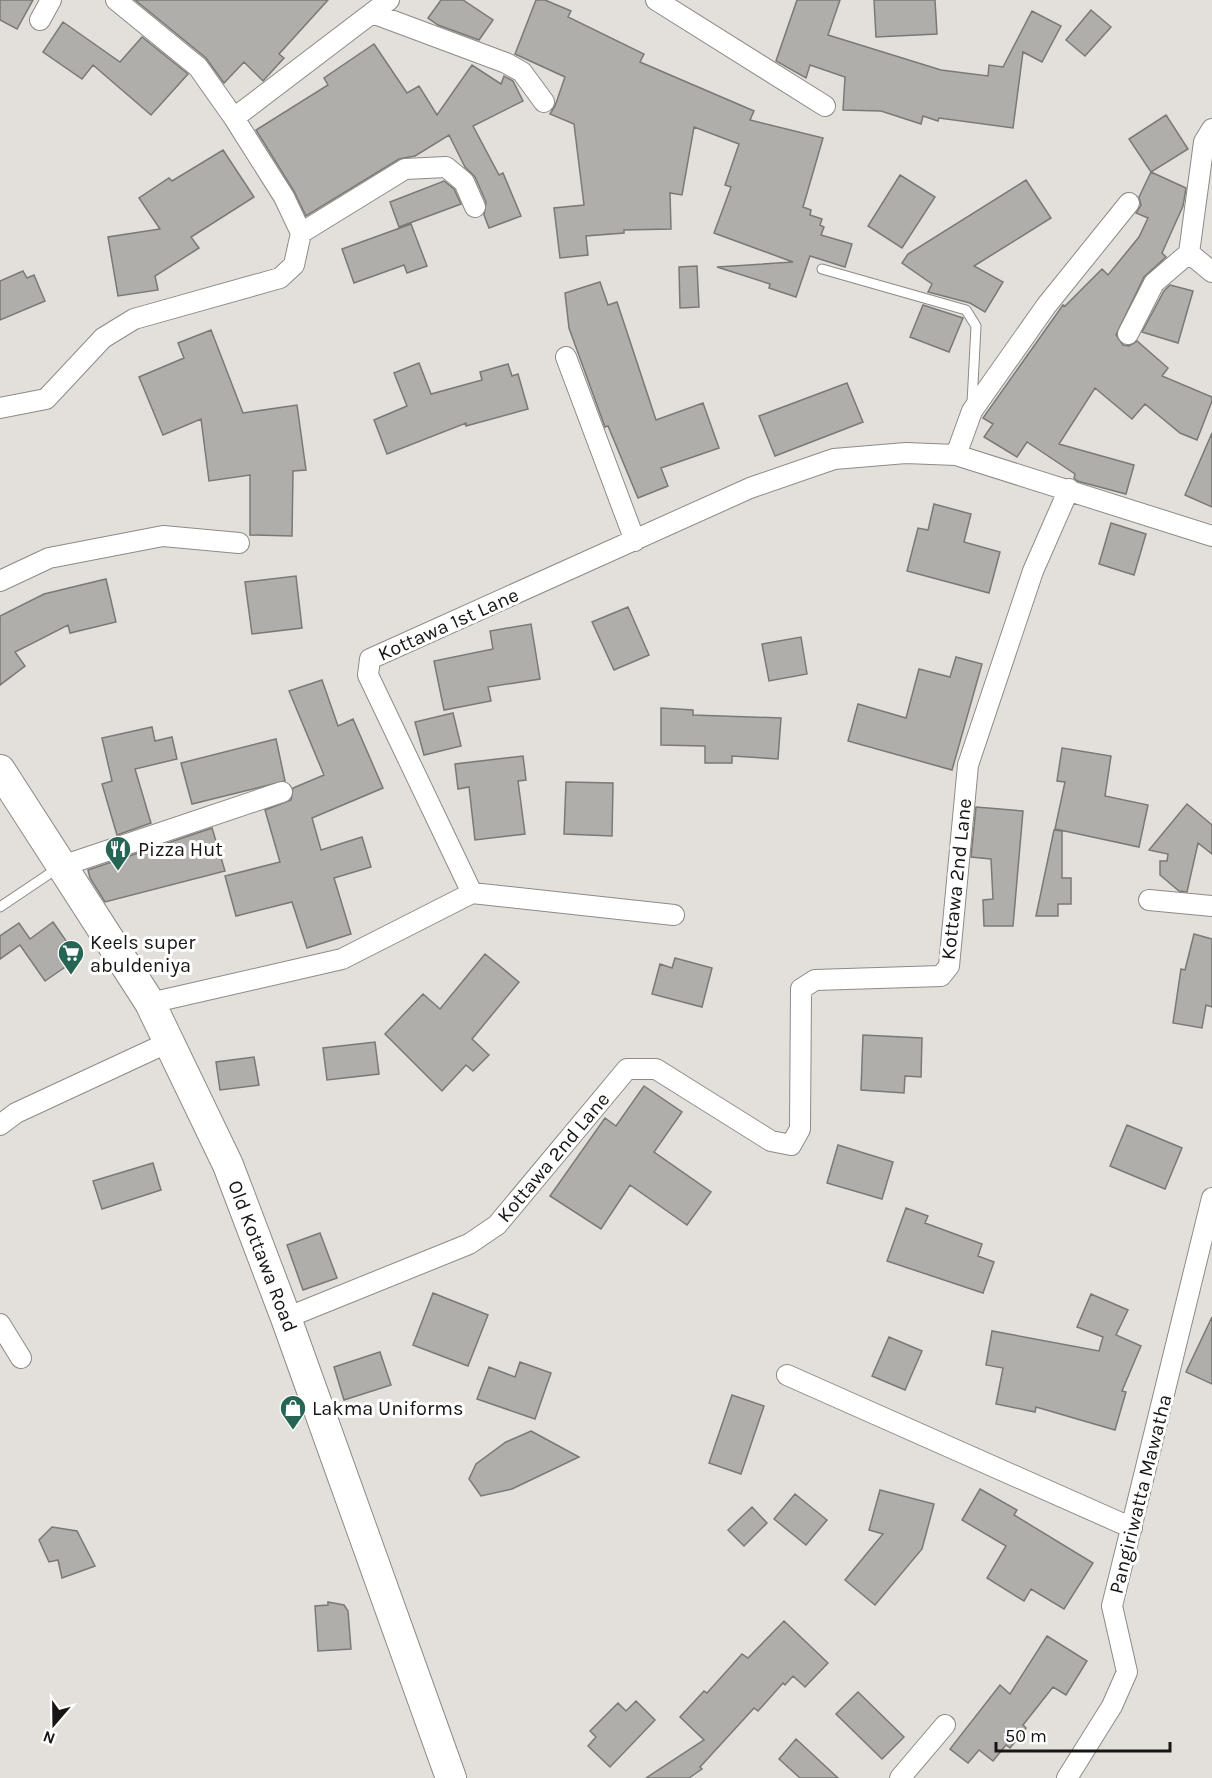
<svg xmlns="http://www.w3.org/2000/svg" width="1212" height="1778" font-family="Karla,sans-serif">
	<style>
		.building { fill: #b0aeaa; stroke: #7a7975; stroke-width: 1.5 }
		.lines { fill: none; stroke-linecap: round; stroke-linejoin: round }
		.service-casing { stroke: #8d8b87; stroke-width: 11 }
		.minor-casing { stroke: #8d8b87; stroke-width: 22 }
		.primary-casing { stroke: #8d8b87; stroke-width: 32 }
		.service { stroke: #fff; stroke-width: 9 }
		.minor { stroke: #fff; stroke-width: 20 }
		.primary { stroke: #fff; stroke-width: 30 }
		.labels { text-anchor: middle; stroke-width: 6; stroke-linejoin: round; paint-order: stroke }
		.street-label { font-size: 20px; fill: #171614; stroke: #fff }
		.poi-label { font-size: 20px; fill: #171614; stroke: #fff; text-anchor: start }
	</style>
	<rect width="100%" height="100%" fill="#e3e0db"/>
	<path class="building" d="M 0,0 L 33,0 L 17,29 L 0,20 Z
		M 135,0 L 328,0 L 279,54 L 284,58 L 263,81 L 244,62 L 224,83 L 206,58 Z
		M 441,0 L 463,0 L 493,20 L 479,40 L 438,25 L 428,18 Z
		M 536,0 L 545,0 L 571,11 L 568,17 L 644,54 L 640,62 L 754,111 L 750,120 L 823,138 L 803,207 L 811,210 L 810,215 L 822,219 L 820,225 L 824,227 L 821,235 L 852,244 L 845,267 L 810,256 L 796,297 L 769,288 L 770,284 L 717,267 L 793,262 L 714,233 L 731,187 L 725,185 L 739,144 L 694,127 L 682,195 L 670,193 L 671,229 L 624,230 L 624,233 L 586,236 L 588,255 L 560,258 L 554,208 L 584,205 L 574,124 L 550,114 L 555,106 L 565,77 L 515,54 Z
		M 797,0 L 840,0 L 828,35 L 941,70 L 988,76 L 989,65 L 1003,67 L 1032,11 L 1061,26 L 1042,62 L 1023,52 L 1013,128 L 939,118 L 938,121 L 923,116 L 921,124 L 881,111 L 843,110 L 845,77 L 810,65 L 806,78 L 776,61 Z
		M 874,0 L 935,0 L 937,34 L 876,37 Z
		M 1091,10 L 1111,27 L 1085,56 L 1066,40 Z
		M 63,22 L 120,62 L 142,37 L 188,74 L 151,115 L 93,65 L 82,79 L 43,52 Z
		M 374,44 L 407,93 L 419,86 L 437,115 L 472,65 L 501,84 L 504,76 L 513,81 L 523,101 L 473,126 L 499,175 L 503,173 L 521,216 L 489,228 L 484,215 L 486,202 L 475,177 L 465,167 L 449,135 L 415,156 L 399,159 L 306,216 L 294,191 L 256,130 L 328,85 L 324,78 Z
		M 1166,115 L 1188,149 L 1151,172 L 1129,139 Z
		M 223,150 L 254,197 L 191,237 L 199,248 L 155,276 L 158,290 L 118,296 L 108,237 L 160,229 L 139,198 L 169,178 L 172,181 Z
		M 1151,172 L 1186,188 L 1183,206 L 1162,253 L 1166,257 L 1144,277 L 1116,335 L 1123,345 L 1129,346 L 1137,341 L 1168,368 L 1162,376 L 1212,397 L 1212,401 L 1197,440 L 1180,433 L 1145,404 L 1132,419 L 1095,388 L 1059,444 L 1134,465 L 1126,494 L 1077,481 L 1074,478 L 1075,474 L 1027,442 L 1017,457 L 984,437 L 993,424 L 983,418 L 1063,305 L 1065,306 L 1102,269 L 1108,275 L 1139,237 L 1148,218 L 1136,213 L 1141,205 L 1139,197 Z
		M 900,175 L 935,197 L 902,248 L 868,226 Z
		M 1026,180 L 1051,218 L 974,266 L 1003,282 L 985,312 L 970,303 L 928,292 L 932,284 L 902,263 L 908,254 Z
		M 444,181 L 454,189 L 461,204 L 399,227 L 390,202 Z
		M 411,224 L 427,266 L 407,273 L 404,265 L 354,283 L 342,249 Z
		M 697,266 L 699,307 L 680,308 L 679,267 Z
		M 23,271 L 27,278 L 34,275 L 45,301 L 0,320 L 0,281 Z
		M 600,282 L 608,305 L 617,302 L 656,420 L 703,403 L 719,448 L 661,468 L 668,486 L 638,498 L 608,426 L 605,427 L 569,328 L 565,293 Z
		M 1170,285 L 1193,291 L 1178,343 L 1142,332 L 1164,291 Z
		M 923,305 L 963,318 L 949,352 L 910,337 Z
		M 211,330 L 243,413 L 297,405 L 306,470 L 293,471 L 292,536 L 250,535 L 250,475 L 209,481 L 201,419 L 163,435 L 139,377 L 184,358 L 178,343 Z
		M 419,363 L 431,394 L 482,380 L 480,372 L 508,364 L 512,376 L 518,374 L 528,409 L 466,426 L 466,423 L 387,454 L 374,420 L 407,406 L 394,373 Z
		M 847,383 L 863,422 L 775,456 L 759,416 Z
		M 1212,433 L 1212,507 L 1185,495 Z
		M 934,504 L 971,514 L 964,542 L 1000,552 L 989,593 L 907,571 L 918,528 L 928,530 Z
		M 1111,523 L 1146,534 L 1134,575 L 1099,564 Z
		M 296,576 L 302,628 L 252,634 L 245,582 Z
		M 106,579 L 116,622 L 70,633 L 68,625 L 15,652 L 25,666 L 0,685 L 0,616 L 44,594 Z
		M 628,607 L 649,655 L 614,670 L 592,622 Z
		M 531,624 L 540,679 L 488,687 L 491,701 L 444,710 L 434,661 L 493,649 L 490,631 Z
		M 801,637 L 807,674 L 769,681 L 762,644 Z
		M 956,657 L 982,664 L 952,770 L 848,741 L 858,704 L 906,718 L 919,669 L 950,677 Z
		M 322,680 L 338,726 L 353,719 L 383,788 L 312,818 L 321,850 L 362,837 L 371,867 L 334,878 L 351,934 L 307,948 L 292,902 L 236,916 L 225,876 L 280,862 L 265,810 L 291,800 L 293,788 L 324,775 L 289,691 Z
		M 661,708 L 693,710 L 693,715 L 781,718 L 778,759 L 732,756 L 732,763 L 705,763 L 705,746 L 661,745 Z
		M 453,713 L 461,746 L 424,755 L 415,722 Z
		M 152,727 L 155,741 L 172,737 L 177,759 L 135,769 L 151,823 L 117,835 L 102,784 L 112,781 L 102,738 Z
		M 276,739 L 285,781 L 192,804 L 181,763 Z
		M 1062,748 L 1111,756 L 1105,796 L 1148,805 L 1139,847 L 1055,829 L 1065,782 L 1057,781 Z
		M 523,756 L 526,780 L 518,781 L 525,834 L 475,840 L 469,787 L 458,789 L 455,764 Z
		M 566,782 L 613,783 L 612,836 L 564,834 Z
		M 1187,804 L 1212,825 L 1212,854 L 1198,843 L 1187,892 L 1179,891 L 1160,875 L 1160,861 L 1167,861 L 1168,854 L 1149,850 Z
		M 976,807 L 1023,811 L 1013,926 L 984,926 L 983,900 L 993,899 L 991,859 L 971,857 Z
		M 212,828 L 225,871 L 105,902 L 90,878 L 88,870 Z
		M 1054,830 L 1062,831 L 1062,878 L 1071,878 L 1071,904 L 1058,904 L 1058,916 L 1036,916 Z
		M 53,922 L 78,958 L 45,981 L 20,945 L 0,959 L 0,936 L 19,923 L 30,939 Z
		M 1194,934 L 1212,939 L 1212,1007 L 1206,1005 L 1202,1028 L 1173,1023 L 1181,969 L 1185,970 Z
		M 485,954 L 519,982 L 472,1039 L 489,1055 L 473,1071 L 466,1065 L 442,1091 L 385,1034 L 423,994 L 440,1009 Z
		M 675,958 L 712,968 L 702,1007 L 652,994 L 660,964 L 672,968 Z
		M 863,1035 L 922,1038 L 921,1077 L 905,1076 L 904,1093 L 861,1090 Z
		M 375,1042 L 379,1074 L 327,1080 L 323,1048 Z
		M 254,1057 L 259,1085 L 220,1090 L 216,1062 Z
		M 644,1086 L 682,1112 L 654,1152 L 711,1192 L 687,1225 L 630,1185 L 601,1229 L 550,1196 L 605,1118 L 616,1126 Z
		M 1127,1125 L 1182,1148 L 1165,1189 L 1110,1166 Z
		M 838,1145 L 893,1162 L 882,1199 L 827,1183 Z
		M 153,1163 L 161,1190 L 102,1209 L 93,1181 Z
		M 906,1208 L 928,1216 L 925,1223 L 982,1244 L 978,1256 L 994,1262 L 983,1293 L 887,1261 Z
		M 320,1233 L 337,1278 L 303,1290 L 287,1245 Z
		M 433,1293 L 488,1315 L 468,1366 L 413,1345 Z
		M 1091,1294 L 1128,1310 L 1116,1335 L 1141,1346 L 1122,1391 L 1126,1392 L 1115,1430 L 1036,1407 L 1035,1412 L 996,1404 L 1003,1368 L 986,1365 L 992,1331 L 1099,1351 L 1103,1337 L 1077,1327 Z
		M 1212,1317 L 1212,1384 L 1186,1372 Z
		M 889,1337 L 922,1351 L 905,1390 L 872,1376 Z
		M 380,1352 L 391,1385 L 344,1400 L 334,1367 Z
		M 520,1362 L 551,1373 L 535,1419 L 477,1399 L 489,1367 L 515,1377 Z
		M 732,1395 L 764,1406 L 741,1474 L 709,1463 Z
		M 531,1431 L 579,1457 L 512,1489 L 481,1496 L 469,1479 L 476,1464 L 506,1442 Z
		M 980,1489 L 1017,1510 L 1014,1515 L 1093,1563 L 1064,1609 L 1031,1589 L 1024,1601 L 987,1578 L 1006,1546 L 962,1520 Z
		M 880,1490 L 934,1504 L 922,1549 L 875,1605 L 845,1580 L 883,1534 L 869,1530 Z
		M 795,1494 L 827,1520 L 806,1545 L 774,1519 Z
		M 752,1507 L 767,1523 L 744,1546 L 728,1530 Z
		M 52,1527 L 77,1531 L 95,1566 L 62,1578 L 58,1560 L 49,1562 L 39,1540 Z
		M 328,1602 L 344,1605 L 348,1611 L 351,1649 L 318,1651 L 315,1606 L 328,1605 Z
		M 784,1621 L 828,1663 L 805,1687 L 793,1676 L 785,1685 L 783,1683 L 758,1711 L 754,1708 L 700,1767 L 702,1769 L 689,1778 L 646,1778 L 704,1740 L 680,1717 L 704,1691 L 707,1693 L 742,1654 L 748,1658 Z
		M 1047,1636 L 1087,1661 L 1066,1695 L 1053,1687 L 1023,1725 L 1026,1728 L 1010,1748 L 1006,1745 L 993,1761 L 979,1750 L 968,1763 L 950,1749 L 1000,1685 L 1010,1694 Z
		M 858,1692 L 904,1737 L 882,1759 L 836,1714 Z
		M 636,1701 L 655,1720 L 610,1767 L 588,1746 L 596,1737 L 590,1731 L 618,1703 L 626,1711 Z
		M 796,1739 L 838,1778 L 800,1778 L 779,1759 Z"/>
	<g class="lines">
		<g class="service-casing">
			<path id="service" d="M 822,269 L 966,310 L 976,326 L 972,403
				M 0,907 L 58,868"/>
		</g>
		<g class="minor-casing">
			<path id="minor" d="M 116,0 L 198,67 L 234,118
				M 656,0 L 825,106
				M 372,13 L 506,63 L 522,72 L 544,102
				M 40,20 L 51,0
				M 301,233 L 284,197 L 234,118 L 389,0
				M 301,233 L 405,169 L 446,167 L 464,182 L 475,207
				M 1189,253 L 1212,272
				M 1128,334 L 1154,283 L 1189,253 L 1204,142 L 1212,129
				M 566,357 L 635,541
				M 0,408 L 46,399 L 103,338 L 134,319 L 280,278 L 294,265 L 301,233
				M 956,455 L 972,411 L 1046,306 L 1129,203
				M 0,581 L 49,558 L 163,536 L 239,543
				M 62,866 L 282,792
				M 472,893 L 368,675 L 370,659 L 750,488 L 834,459 L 906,453 L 956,455 L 1212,536
				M 472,893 L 674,915
				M 1149,900 L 1212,906
				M 150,1003 L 342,959 L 472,893
				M 0,1125 L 16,1113 L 169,1042
				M 286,1318 L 469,1244 L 497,1225 L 627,1069 L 656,1069 L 771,1141 L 791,1145 L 800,1129 L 801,989 L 815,980 L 941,976 L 949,966 L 968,765 L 1033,571 L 1069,489
				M 0,1324 L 21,1358
				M 787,1375 L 1132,1528
				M 900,1778 L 945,1725
				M 1067,1778 L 1112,1706 L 1127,1672 L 1112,1606 L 1212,1198"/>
		</g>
		<g class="primary-casing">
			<path id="primary" d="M 0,770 L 150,1003 L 228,1165 L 286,1318 L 451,1778"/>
		</g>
		<use href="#service" class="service"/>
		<use href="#minor" class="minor"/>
		<use href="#primary" class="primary"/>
	</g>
	<defs>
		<g id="restaurant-pin" transform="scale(1.35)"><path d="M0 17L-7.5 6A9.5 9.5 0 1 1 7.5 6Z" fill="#266553" stroke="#fff"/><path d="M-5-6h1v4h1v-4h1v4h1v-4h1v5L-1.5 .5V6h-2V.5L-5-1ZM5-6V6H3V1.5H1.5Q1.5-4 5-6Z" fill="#fff"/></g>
		<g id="supermarket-pin" transform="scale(1.35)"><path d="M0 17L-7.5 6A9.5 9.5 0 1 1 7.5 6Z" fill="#266553" stroke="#fff"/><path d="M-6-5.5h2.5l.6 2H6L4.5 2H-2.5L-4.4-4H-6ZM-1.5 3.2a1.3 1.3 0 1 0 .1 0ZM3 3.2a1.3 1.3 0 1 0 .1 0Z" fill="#fff"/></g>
		<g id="shop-pin" transform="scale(1.35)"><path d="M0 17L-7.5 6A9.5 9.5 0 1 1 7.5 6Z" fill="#266553" stroke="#fff"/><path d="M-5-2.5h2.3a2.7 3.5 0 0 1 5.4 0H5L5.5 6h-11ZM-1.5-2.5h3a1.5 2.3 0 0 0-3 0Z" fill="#fff"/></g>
	</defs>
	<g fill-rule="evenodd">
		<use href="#restaurant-pin" x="118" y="849"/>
		<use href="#supermarket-pin" x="71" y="953"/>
		<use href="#shop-pin" x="293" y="1408"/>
	</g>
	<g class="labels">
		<g class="street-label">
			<text transform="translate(448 624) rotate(-24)" y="7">Kottawa 1st Lane</text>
			<text transform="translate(956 879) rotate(-84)" y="7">Kottawa 2nd Lane</text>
			<text transform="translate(553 1157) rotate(-50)" y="7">Kottawa 2nd Lane</text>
			<text transform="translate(263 1256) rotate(69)" y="7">Old Kottawa Road</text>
			<text transform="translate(1140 1494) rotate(-76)" y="7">Pangiriwatta Mawatha</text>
		</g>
		<g class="poi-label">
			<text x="138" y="856">Pizza Hut</text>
			<text x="90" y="949">Keels super<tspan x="90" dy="23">abuldeniya</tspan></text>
			<text x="312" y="1415">Lakma Uniforms</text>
		</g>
	</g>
	<g transform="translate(54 1724) rotate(200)" stroke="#ffffff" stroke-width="4.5" paint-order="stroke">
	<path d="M0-4.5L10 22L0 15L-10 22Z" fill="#171614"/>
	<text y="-9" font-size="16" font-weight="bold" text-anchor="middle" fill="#171614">N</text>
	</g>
	<path d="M996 1742v9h174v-9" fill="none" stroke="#171614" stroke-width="3"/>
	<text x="1005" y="1742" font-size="18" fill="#171614" stroke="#ffffff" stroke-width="4.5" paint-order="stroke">50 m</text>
</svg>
